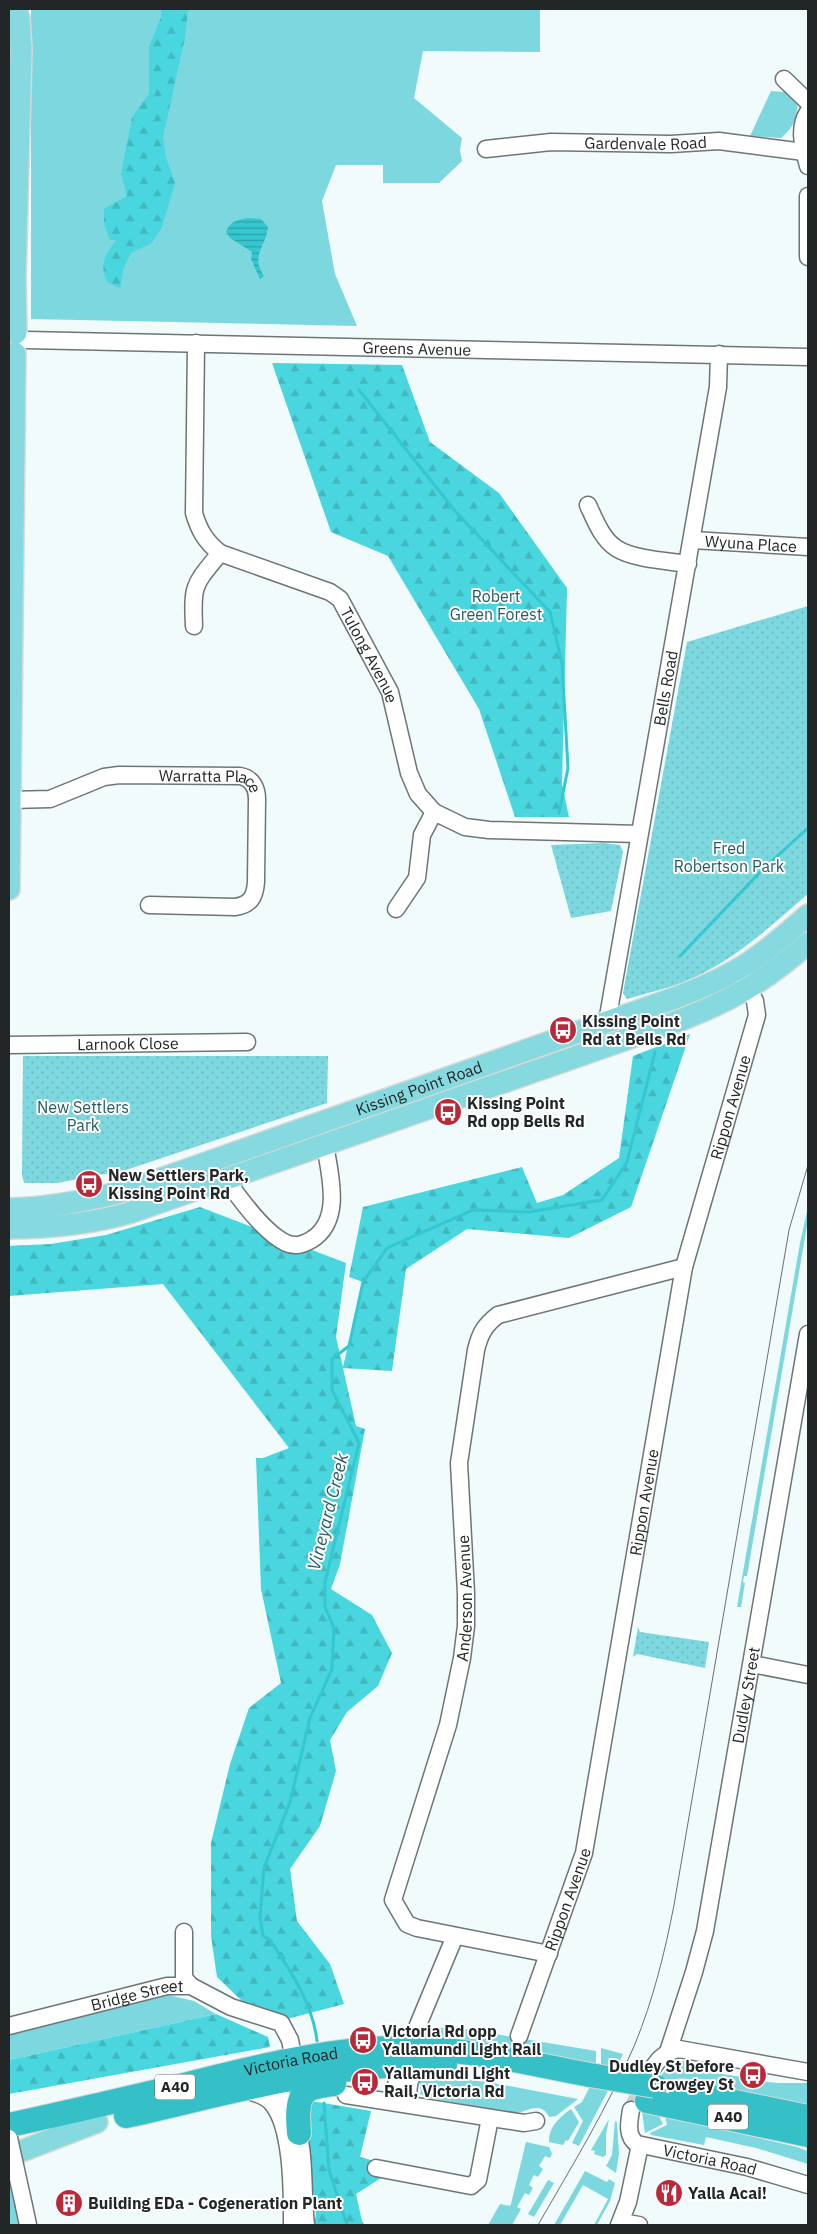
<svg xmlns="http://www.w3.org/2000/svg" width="817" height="2234" font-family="'IBM Plex Sans',sans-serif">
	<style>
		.green { fill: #7cd8de }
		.forest { fill: url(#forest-firs) }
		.park { fill: url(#park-dots) }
		.water { fill: url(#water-rules) }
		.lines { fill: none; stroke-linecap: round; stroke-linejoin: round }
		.stream { stroke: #34c7cf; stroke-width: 3 }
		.minor-tunnel { stroke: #c8d0d0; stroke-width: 16; stroke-dasharray: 16 8; stroke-linecap: butt }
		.minor-casing { stroke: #6d7576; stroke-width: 19 }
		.major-casing { stroke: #d7d8d8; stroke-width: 24 }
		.highway-casing { stroke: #d7d8d8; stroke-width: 26 }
		.minor { stroke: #fff; stroke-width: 16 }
		.major { stroke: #86d9de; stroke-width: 21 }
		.highway { stroke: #35c0c8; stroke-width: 24 }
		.tram { stroke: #696f6f; stroke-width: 1 }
		.minor-bridge-casing { stroke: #6d7576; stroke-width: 19; stroke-linecap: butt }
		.highway-bridge-casing { stroke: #d7d8d8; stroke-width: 26; stroke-linecap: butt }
		.minor-bridge { stroke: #fff; stroke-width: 16 }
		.highway-bridge { stroke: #35c0c8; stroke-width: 24 }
		.labels { text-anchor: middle; stroke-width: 4; stroke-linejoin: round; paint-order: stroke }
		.shield { fill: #fff; stroke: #646767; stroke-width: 1 }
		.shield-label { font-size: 15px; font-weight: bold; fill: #222626 }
		.street-label { font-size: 16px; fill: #222626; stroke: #fff }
		.park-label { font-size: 16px; fill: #235c60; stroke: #fff }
		.poi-label { font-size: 16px; font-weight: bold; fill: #222626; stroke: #fff; text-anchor: start }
		.water-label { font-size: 18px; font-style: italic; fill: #255e61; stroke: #fff }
	</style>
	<defs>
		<pattern id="forest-firs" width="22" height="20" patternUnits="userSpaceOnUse" patternTransform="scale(1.25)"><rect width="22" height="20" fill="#49d6de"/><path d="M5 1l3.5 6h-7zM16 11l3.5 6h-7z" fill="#40b8be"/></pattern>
		<pattern id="park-dots" width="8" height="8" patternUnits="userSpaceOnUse" patternTransform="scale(1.25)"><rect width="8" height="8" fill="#7cd8de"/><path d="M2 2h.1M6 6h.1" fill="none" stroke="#6bb9be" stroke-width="1.8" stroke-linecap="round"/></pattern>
		<pattern id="water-rules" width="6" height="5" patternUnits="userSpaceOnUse" patternTransform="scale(1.25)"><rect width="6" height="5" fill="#34c7cf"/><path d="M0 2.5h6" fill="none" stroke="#2ca1a8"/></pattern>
	</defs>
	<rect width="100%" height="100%" fill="#f1fbfb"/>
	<path class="green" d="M 31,9 L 540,9 L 540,52 L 423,51 L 414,98 L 462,138 L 460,150 L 462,161 L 439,183 L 383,183 L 383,165 L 336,165 L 322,201 L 335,274 L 357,326 L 31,319 Z
		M 771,91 L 786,92 L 798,99 C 797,118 795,126 781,138 L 750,136 Z
		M 808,1207 L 808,1220 L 747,1576 L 744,1576 L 743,1582 L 745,1583 L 741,1607 L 737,1607 L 800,1243 Z
		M 160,1993 L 194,2001 L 216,2014 L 9,2060 L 9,2030 Z
		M 448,2026 L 596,2051 L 596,2066 L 433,2036 L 428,2032 Z
		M 601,2048 L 623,2054 L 620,2061 L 623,2062 L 579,2146 L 572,2143 L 583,2121 L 574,2107 L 582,2102 L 601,2065 Z
		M 682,2061 L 687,2061 L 715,2073 L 743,2077 L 743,2080 L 758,2083 L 759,2081 L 778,2083 L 808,2083 L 808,2106 L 659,2078 L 669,2066 Z
		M 436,2077 L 488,2082 L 578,2099 L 556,2116 L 549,2117 C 540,2099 526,2114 512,2113 L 425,2097 L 419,2093 L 421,2092 L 419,2081 Z
		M 571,2109 L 579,2122 L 568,2141 L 566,2140 L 563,2145 L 549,2142 C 549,2126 559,2118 571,2109 Z
		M 642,2112 L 659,2116 L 663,2124 L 645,2133 Z
		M 665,2116 L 797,2147 L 808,2151 L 808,2164 L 756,2148 L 706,2137 L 704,2145 L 651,2135 L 650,2133 L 667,2125 Z
		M 609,2119 L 606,2135 L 606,2155 L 603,2157 L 594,2154 L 595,2151 L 591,2150 Z
		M 615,2121 L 617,2122 L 619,2154 L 616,2173 L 606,2166 L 612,2155 Z
		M 526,2142 L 549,2147 L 552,2154 L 550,2158 L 545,2156 L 539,2166 L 543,2169 L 538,2177 L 534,2175 L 529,2185 L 533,2188 L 529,2195 L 525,2193 L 517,2207 L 521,2209 L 512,2225 L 488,2225 L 500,2204 L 510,2206 L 511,2204 Z
		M 585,2171 L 607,2182 L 609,2179 L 615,2183 L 610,2201 L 597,2225 L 594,2225 L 608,2199 L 583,2185 L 560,2225 L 554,2225 Z
		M 9,2174 L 20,2225 L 9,2225 Z
		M 548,2180 L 554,2183 L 534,2217 L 528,2214 Z"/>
	<path class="forest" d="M 161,9 L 188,9 L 185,38 L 163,137 L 166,157 L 175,183 L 162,227 L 152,243 L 131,253 L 124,267 L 120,288 L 107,282 C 99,263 105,256 116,240 L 110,240 L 104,224 L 104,209 L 127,196 L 121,174 L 132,117 L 149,94 L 149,47 L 161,17 Z
		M 272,363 L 402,365 L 430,442 L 499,493 L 567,588 L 562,784 L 569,817 L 515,817 L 479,709 L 388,556 L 331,532 Z
		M 690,1034 L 631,1207 L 569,1238 L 467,1229 L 406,1269 L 392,1371 L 343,1368 L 356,1426 L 365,1429 L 340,1564 L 331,1589 L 372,1615 L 392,1653 L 378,1686 L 347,1712 L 330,1740 L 336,1771 L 320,1826 L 290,1869 L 297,1921 L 330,1964 L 344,2004 L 287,2019 L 269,2010 L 245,2004 L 217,1977 L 211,1936 L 211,1843 L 230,1764 L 249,1708 L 281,1683 L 261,1589 L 256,1458 L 263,1458 L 289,1448 L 163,1284 L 9,1296 L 9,1246 L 51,1244 L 106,1235 L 200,1207 L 346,1263 L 336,1337 L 343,1367 L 363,1282 L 349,1277 L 363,1207 L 522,1167 L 537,1203 L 563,1195 L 619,1158 L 633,1056 Z
		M 216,2014 L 268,2037 L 270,2047 L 9,2094 L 9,2060 Z
		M 311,2101 L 371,2111 L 360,2157 L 381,2163 L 381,2178 L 356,2194 L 362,2221 L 365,2225 L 314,2225 L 316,2214 L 313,2191 L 308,2183 L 302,2139 Z"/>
	<path class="park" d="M 808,606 L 808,894 C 773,924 739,956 697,976 C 676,987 650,992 627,999 L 623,993 L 687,642 Z
		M 604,843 L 620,845 L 623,852 L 611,911 L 571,918 L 551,845 Z
		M 23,1056 L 328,1056 L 327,1103 L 126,1170 L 57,1183 L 24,1183 L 22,1175 Z
		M 638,1627 L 640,1632 L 709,1642 L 705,1668 L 637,1654 L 633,1657 Z"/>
	<path class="water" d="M 248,218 L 261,219 L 268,227 C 266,247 250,255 264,276 L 260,279 L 251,259 L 252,252 L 230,238 L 226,232 C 230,221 237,220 248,218 Z"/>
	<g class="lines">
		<path class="stream" d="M 359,390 L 455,511 L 550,612 L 562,663 L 568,768 L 559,813
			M 680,956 L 764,868 L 808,828
			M 317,2041 C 313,2004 290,1970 270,1940 L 263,1936 L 260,1917 L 264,1868 L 290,1802 L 310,1718 L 332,1669 L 334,1628 L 325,1607 L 325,1582 L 359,1443 L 332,1390 L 332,1359 L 349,1346 L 363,1282 L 387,1248 L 473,1210 L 528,1212 L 602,1200 L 627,1162 L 655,1052
			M 324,2103 L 329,2170 L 347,2225"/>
		<path class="minor-tunnel" d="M 631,2110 L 648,2076"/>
		<g class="minor-casing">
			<g id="minor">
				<path d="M 784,79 L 808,102"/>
				<path d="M 808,112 C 797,129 804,149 808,166"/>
				<path id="s1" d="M 486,149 L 551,142 L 671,144 L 719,141 L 804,152"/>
				<path d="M 808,196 L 808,257"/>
				<path id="s2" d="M 26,340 L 808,357"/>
				<path id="s3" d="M 196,343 L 194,513 C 199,530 205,541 220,553 L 330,592 L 340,599 L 390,692 L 409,773 L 418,794 L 434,812 L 465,827 L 489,830 L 639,834"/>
				<path d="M 588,505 C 595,520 602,539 616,548 C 632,559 668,561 688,564"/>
				<path id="s4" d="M 692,540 L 808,547"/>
				<path d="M 194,626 C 192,584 194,585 220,553"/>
				<path id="s5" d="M 10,800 L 50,799 L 104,777 L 119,775 L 240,776 C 252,778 257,788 257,799 L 256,882 C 255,896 251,905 235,907 L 149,905"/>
				<path d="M 396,909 L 417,878 L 422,835 L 434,812"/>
				<path id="s6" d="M 607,1022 L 718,387 L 719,354"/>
				<path id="s7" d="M 9,1045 L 247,1042"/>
				<path d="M 226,1179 C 239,1198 265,1233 286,1243 C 295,1247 302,1245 311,1240 C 343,1221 330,1175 325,1145"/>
				<path d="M 752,1664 L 808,1675"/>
				<path d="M 184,1932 L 184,1978 L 191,1986"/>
				<path id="s8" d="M 549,1954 L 417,1928 L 407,1924 L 393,1900 L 448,1725 L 462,1658 L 466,1626 L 466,1593 L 459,1463 L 476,1350 C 480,1333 485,1325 498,1315 L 684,1267"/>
				<path id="s9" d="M 9,2026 L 167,1986 L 191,1986 L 231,2007 L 281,2023 L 290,2040 L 294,2060"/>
				<path id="s10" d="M 519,2036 L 584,1853 L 684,1267 L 757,1015 L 755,1001 L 743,978"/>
				<path d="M 414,2048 L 418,2025 L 455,1936"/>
				<path id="s11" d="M 668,2052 L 694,1972 L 705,1931 L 808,1334"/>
				<path d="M 387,2066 C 401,2072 396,2088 395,2102"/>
				<path d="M 648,2075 C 657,2061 662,2053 679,2049 L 808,2072"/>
				<path d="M 265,2079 C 312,2116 300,2174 306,2225"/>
				<path d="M 243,2090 C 253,2092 264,2095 271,2102 C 293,2126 292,2194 292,2225"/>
				<path d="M 346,2095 L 524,2123 L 536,2121"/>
				<path d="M 408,2103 C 409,2085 406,2074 426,2068"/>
				<path id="s12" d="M 631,2110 C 629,2122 626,2136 637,2144 L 747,2167 L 808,2185"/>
				<path d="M 376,2168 L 471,2186 L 478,2180 L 490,2118"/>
				<path d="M 24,2206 L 28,2225"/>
				<path d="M 621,2222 L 639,2225"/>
				<path d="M 619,2225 L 628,2202 L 640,2145"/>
			</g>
		</g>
		<g class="major-casing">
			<g id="major">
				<path d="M 16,333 L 15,278 L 21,49 L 19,18 L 16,9"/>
				<path d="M 9,889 L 15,353"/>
				<path id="s13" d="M 9,1209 C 52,1208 91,1200 132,1189 L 675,998 C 703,987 730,976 754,959 C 773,946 791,930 808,915"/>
				<path d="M 9,1228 C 50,1228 89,1224 129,1213 L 670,1024 C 725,1004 765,982 808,943"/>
				<path d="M 19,2152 L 97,2122"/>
			</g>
		</g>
		<g class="highway-casing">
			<g id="highway">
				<path d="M 681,2091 L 808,2117"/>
				<path d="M 647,2101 L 808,2135"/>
				<path d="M 126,2116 C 230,2093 337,2060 445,2065"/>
				<path id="s14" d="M 14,2124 C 69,2112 125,2099 180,2086 C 248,2069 318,2051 388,2048 C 454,2045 526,2063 590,2075"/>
				<path d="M 299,2133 C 298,2120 295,2095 310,2089 C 317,2086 326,2085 334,2084"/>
			</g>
		</g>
		<use href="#minor" class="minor"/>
		<use href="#major" class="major"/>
		<use href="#highway" class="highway"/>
		<path class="tram" d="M 538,2225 C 572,2166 608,2107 635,2044 C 653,2000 665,1952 674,1905 L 789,1230 L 808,1165"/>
		<g class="minor-bridge-casing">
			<path id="minor-bridge" d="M 9,2138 L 24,2206"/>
		</g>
		<g class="highway-bridge-casing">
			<path id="highway-bridge" d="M 590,2075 L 655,2086"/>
		</g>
		<use href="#minor-bridge" class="minor-bridge"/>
		<use href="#highway-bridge" class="highway-bridge"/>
	</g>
	<defs>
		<g id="bus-disc" transform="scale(1.4375)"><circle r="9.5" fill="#ba2939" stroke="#fff"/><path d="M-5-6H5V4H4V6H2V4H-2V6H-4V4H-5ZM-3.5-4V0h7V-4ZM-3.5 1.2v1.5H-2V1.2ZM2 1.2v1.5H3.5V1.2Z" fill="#fff"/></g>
		<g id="restaurant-disc" transform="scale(1.4375)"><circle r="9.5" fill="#ba2939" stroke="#fff"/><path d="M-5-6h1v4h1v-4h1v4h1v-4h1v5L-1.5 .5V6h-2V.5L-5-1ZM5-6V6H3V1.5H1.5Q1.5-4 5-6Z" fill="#fff"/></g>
		<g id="building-disc" transform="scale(1.4375)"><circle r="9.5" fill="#ba2939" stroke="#fff"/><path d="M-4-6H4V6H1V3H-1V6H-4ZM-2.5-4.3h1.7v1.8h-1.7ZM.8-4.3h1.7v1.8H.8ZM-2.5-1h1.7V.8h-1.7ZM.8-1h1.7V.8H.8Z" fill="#fff"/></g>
	</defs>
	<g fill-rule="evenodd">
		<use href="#bus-disc" x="563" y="1030"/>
		<use href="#bus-disc" x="448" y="1112"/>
		<use href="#bus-disc" x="89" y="1184"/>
		<use href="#bus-disc" x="363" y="2040"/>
		<use href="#bus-disc" x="753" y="2075"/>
		<use href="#bus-disc" x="365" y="2082"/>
		<use href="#restaurant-disc" x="669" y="2193"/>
		<use href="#building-disc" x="69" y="2203"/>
	</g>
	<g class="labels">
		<g class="shield">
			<rect x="155" y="2074.5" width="40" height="25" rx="4"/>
			<rect x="708" y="2104.5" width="40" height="25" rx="4"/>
		</g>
		<g class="shield-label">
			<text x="175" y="2092">A40</text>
			<text x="728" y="2122">A40</text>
		</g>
		<g class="street-label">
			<text dy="6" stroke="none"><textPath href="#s1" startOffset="160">Gardenvale Road</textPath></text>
			<text dy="6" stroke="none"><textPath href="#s2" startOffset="391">Greens Avenue</textPath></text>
			<text dy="6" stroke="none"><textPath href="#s4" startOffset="59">Wyuna Place</textPath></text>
			<text dy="6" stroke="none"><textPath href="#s3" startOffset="411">Tulong Avenue</textPath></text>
			<text dy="6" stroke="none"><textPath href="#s6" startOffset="339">Bells Road</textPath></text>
			<text dy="6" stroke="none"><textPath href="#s5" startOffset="206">Warratta Place</textPath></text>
			<text dy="6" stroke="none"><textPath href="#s7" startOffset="119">Larnook Close</textPath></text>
			<text dy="6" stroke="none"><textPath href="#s13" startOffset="429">Kissing Point Road</textPath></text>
			<text dy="6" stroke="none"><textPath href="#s10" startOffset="955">Rippon Avenue</textPath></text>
			<text dy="6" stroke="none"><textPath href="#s10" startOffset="550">Rippon Avenue</textPath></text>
			<text dy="6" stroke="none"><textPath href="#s8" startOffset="485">Anderson Avenue</textPath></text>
			<text dy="6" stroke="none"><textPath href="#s11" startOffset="366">Dudley Street</textPath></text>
			<text dy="6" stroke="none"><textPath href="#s10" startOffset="145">Rippon Avenue</textPath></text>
			<text dy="6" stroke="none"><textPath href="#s9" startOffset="132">Bridge Street</textPath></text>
			<text dy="6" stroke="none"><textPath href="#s14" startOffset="284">Victoria Road</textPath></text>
			<text dy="6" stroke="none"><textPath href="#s12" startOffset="111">Victoria Road</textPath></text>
		</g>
		<g class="park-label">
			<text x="496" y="602">Robert<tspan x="496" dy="18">Green Forest</tspan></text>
			<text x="729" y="854">Fred<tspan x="729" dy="18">Robertson Park</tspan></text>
			<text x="83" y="1113">New Settlers<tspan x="83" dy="18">Park</tspan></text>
		</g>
		<g class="poi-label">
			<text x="582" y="1027">Kissing Point<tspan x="582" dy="18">Rd at Bells Rd</tspan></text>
			<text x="467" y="1109">Kissing Point<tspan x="467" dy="18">Rd opp Bells Rd</tspan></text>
			<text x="108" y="1181">New Settlers Park,<tspan x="108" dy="18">Kissing Point Rd</tspan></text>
			<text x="382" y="2037">Victoria Rd opp<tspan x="382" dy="18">Yallamundi Light Rail</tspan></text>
			<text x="734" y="2072" text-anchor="end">Dudley St before<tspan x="734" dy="18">Crowgey St</tspan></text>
			<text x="384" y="2079">Yallamundi Light<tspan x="384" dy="18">Rail, Victoria Rd</tspan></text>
			<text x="688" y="2199">Yalla Acai!</text>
			<text x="88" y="2209">Building EDa - Cogeneration Plant</text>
		</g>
		<g class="water-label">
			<text transform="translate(328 1512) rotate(-76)" y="6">Vineyard Creek</text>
		</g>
	</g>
	<rect width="817" height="2234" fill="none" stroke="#222626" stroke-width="20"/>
</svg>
